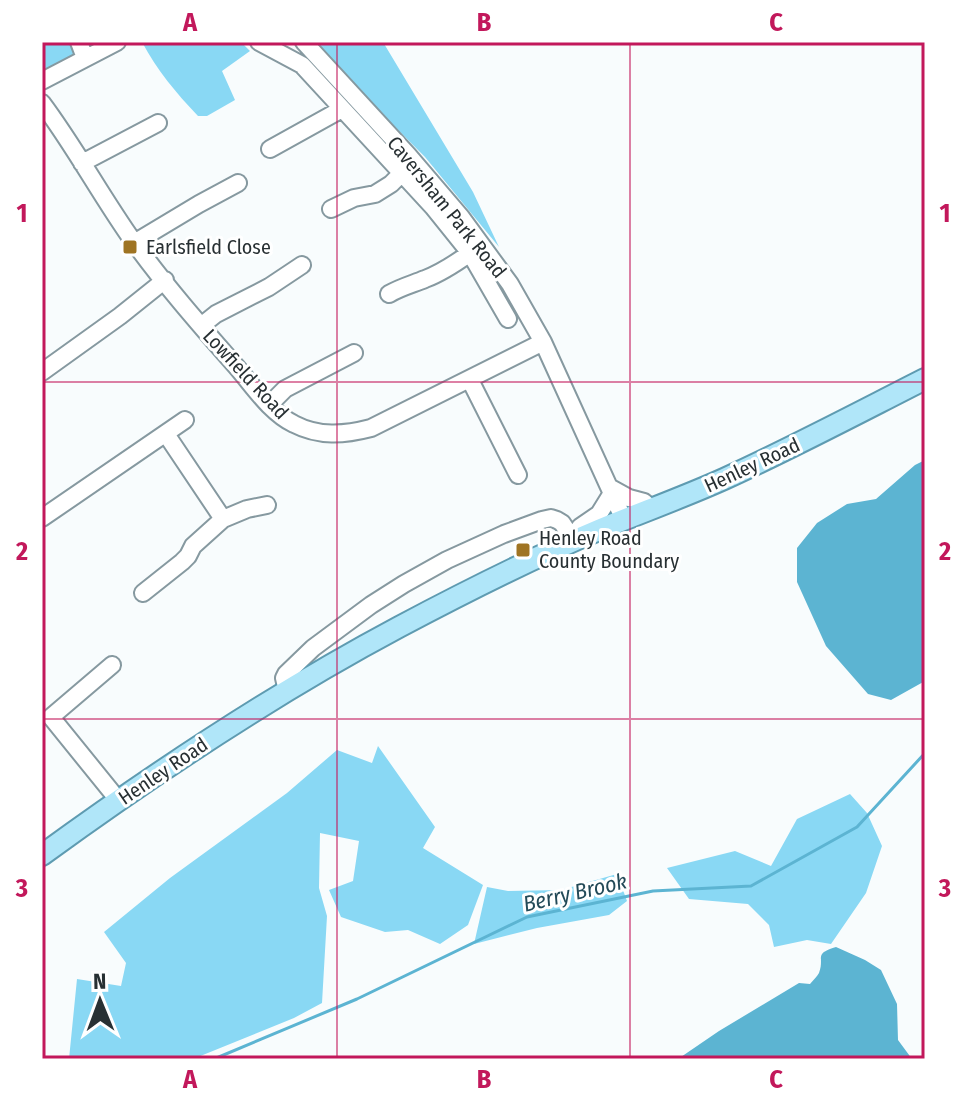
<svg xmlns="http://www.w3.org/2000/svg" width="967" height="1101" font-family="'Fira Sans Condensed',sans-serif">
	<style>
		.green { fill: #89d8f4 }
		.water { fill: #5cb4d2 }
		.lines { fill: none; stroke-linecap: round; stroke-linejoin: round }
		.stream { stroke: #5cb4d2; stroke-width: 3 }
		.minor-casing { stroke: #8699a0; stroke-width: 20 }
		.major-casing { stroke: #5e9bb1; stroke-width: 24 }
		.minor { stroke: #fff; stroke-width: 16 }
		.major { stroke: #b0e6f9; stroke-width: 20 }
		.grid { fill: none; stroke: #c2185b; stroke-width: 2; stroke-opacity: 0.55 }
		.poi-dot { fill: #9f7423; stroke: #fff; stroke-width: 3 }
		.labels { text-anchor: middle; stroke-width: 6; stroke-linejoin: round; paint-order: stroke }
		.street-label { font-size: 20px; fill: #283033; stroke: #fff }
		.poi-label { font-size: 20px; fill: #283033; stroke: #fff; text-anchor: start }
		.water-label { font-size: 22px; font-style: italic; fill: #234a58; stroke: #fff }
		.neatline { fill: none; stroke: #c2185b; stroke-width: 3 }
		.grid-label { font-size: 26px; text-anchor: middle; font-weight: bold; fill: #c2185b }
	</style>
	<rect width="100%" height="100%" fill="#f8fcfd"/>
	<path class="green" d="M 42,42 L 73,42 L 78,52 L 42,81 Z
		M 142,42 L 241,42 L 250,51 L 222,71 L 235,100 L 207,116 L 198,116 C 176,93 157,70 142,42 Z
		M 310,42 L 383,42 L 473,192 L 499,247 L 425,157 Z
		M 378,746 L 435,827 L 423,848 L 483,885 L 468,925 L 440,944 L 408,930 L 385,932 L 341,917 L 329,890 L 353,881 L 359,841 L 320,833 L 319,888 L 327,916 L 322,1003 L 294,1018 L 193,1059 L 69,1059 L 77,979 L 121,986 L 126,963 L 104,932 L 170,878 L 287,793 L 337,750 L 372,763 Z
		M 850,794 L 867,813 L 882,846 L 866,893 L 831,944 L 807,940 L 774,947 L 769,925 L 748,904 L 689,899 L 667,868 L 735,851 L 771,866 L 797,819 Z
		M 617,874 L 627,901 L 609,915 L 537,928 L 474,944 L 487,887 L 508,891 L 561,890 Z"/>
	<path class="water" d="M 925,460 L 925,681 L 891,700 L 868,694 L 826,646 L 797,582 L 797,548 L 817,523 L 847,504 L 876,499 L 915,465 Z
		M 836,947 L 865,960 L 881,970 L 897,1004 L 898,1040 L 912,1059 L 678,1059 L 719,1031 L 799,983 L 810,984 C 813,980 817,977 819,973 C 825,957 813,954 836,947 Z"/>
	<g class="lines">
		<path class="stream" d="M 214,1059 L 357,999 L 527,917 L 653,891 L 751,886 L 857,827 L 925,753"/>
		<g class="minor-casing">
			<path id="minor" d="M 79,42 L 85,58
				M 259,42 L 302,65 L 433,207 L 470,253 L 508,319
				M 304,42 L 408,155 L 461,217 L 510,284 L 543,342 L 624,520
				M 42,81 L 117,42
				M 42,103 C 75,147 101,196 133,241 C 164,284 199,324 234,364 C 252,384 269,412 294,424 C 319,437 344,435 371,428 L 543,342
				M 270,149 L 342,109
				M 82,163 L 158,123
				M 331,209 L 354,198 L 375,194 L 391,184 L 402,173
				M 134,243 L 199,204 L 238,183
				M 389,294 C 401,287 413,284 425,279 C 441,273 456,263 470,253
				M 201,326 L 216,314 L 269,287 L 302,265
				M 42,372 L 120,316 L 165,280
				M 470,380 L 518,475
				M 269,405 L 285,389 L 354,353
				M 166,434 L 223,519 L 247,509 L 267,505
				M 609,487 L 629,498 L 644,502 L 652,509
				M 42,518 L 185,420
				M 574,541 L 580,527 L 599,514 L 612,493
				M 143,593 L 182,562 L 188,556 L 193,546 L 223,519
				M 112,665 L 51,717 L 119,801
				M 287,691 L 284,678 L 286,674 L 313,648 L 371,605 L 404,584 L 447,560 L 504,534 L 542,520 L 551,518 L 557,520 L 562,523 L 574,541"/>
		</g>
		<g class="major-casing">
			<path id="major" d="M 42,855 C 156,772 275,693 399,627 C 465,592 532,558 601,529 C 642,512 684,497 724,479 C 792,448 858,413 925,379"/>
		</g>
		<use href="#minor" class="minor"/>
		<use href="#major" class="major"/>
	</g>
	<path class="grid" d="M 337,42 L 337,1059M 630,42 L 630,1059M 42,382 L 925,382M 42,719 L 925,719"/>
	<g class="poi-dot">
		<rect x="122" y="239" width="16" height="16" rx="4"/>
		<rect x="515" y="542" width="16" height="16" rx="4"/>
	</g>
	<g class="labels">
		<g class="street-label">
			<text transform="translate(447 207) rotate(51)" y="7">Caversham Park Road</text>
			<text transform="translate(246 374) rotate(47)" y="7">Lowfield Road</text>
			<text transform="translate(752 465) rotate(-25)" y="7">Henley Road</text>
			<text transform="translate(163 771) rotate(-34)" y="7">Henley Road</text>
		</g>
		<g class="poi-label">
			<text x="146" y="254">Earlsfield Close</text>
			<text x="539" y="545">Henley Road<tspan x="539" dy="23">County Boundary</tspan></text>
		</g>
		<g class="water-label">
			<text transform="translate(575 892) rotate(-13)" y="8">Berry Brook</text>
		</g>
	</g>
	<rect width="967" height="1101" fill="none" stroke="#ffffff" stroke-width="88"/>
	<g transform="translate(100 1001) rotate(359)" stroke="#ffffff" stroke-width="6" paint-order="stroke">
	<path d="M0-6L14 30L0 20L-14 30Z" fill="#283033"/>
	<text y="-12" font-size="22" font-weight="bold" text-anchor="middle" fill="#283033">N</text>
	</g>
	<rect x="44" y="44" width="879" height="1013" class="neatline"/>
	<g class="grid-label">
		<text x="190" y="31">A</text>
		<text x="484" y="31">B</text>
		<text x="776" y="31">C</text>
		<text x="22" y="222">1</text>
		<text x="945" y="222">1</text>
		<text x="22" y="560">2</text>
		<text x="945" y="560">2</text>
		<text x="22" y="897">3</text>
		<text x="945" y="897">3</text>
		<text x="190" y="1088">A</text>
		<text x="484" y="1088">B</text>
		<text x="776" y="1088">C</text>
	</g>
</svg>
